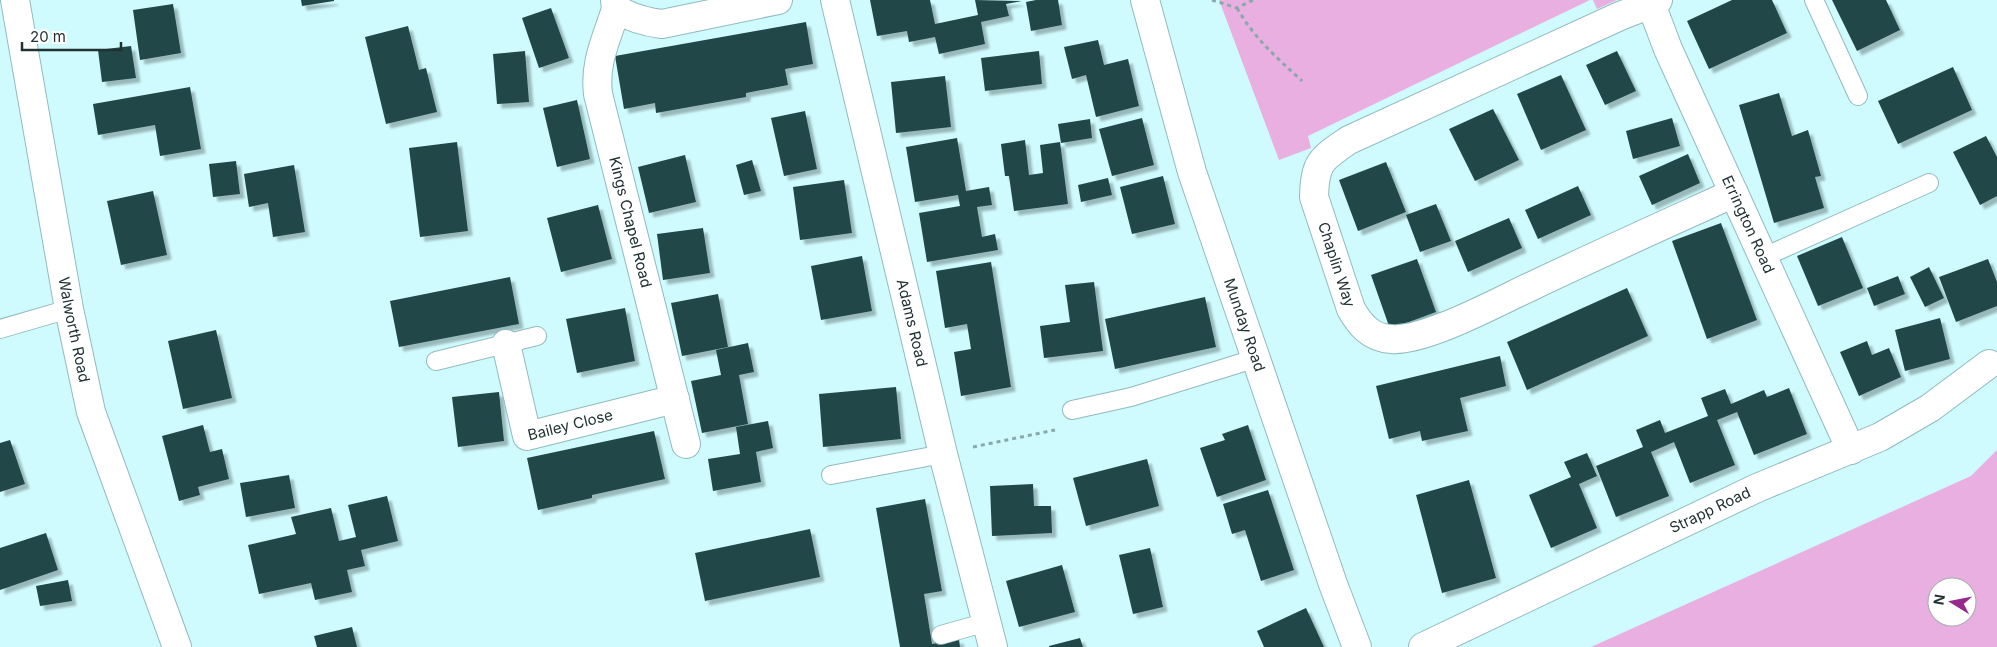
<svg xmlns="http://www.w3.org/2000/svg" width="1997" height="647" font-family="Inter,sans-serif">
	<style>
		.green { fill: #e8afe0; fill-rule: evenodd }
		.building { fill: #20474a; filter: url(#shadow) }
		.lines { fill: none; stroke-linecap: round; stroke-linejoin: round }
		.lane-casing { stroke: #91babe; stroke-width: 20 }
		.street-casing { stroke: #91babe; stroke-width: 30 }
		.secondary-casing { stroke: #91babe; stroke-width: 30 }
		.path { stroke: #88a8aa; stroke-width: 3; stroke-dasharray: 4 4; stroke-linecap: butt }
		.lane { stroke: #fff; stroke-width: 18 }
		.street { stroke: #fff; stroke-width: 28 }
		.secondary { stroke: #fff; stroke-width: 28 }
		.labels { text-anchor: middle; stroke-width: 5; stroke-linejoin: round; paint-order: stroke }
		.street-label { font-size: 15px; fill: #203132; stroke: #fff }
	</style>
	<defs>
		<filter id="shadow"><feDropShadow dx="4.5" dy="4.5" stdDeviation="1" flood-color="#0004"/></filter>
	</defs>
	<rect width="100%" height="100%" fill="#d0fbfe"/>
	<path class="green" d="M 1219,0 L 1590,0 L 1308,136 L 1311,148 L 1279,160 Z
		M 1593,0 L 1617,0 L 1597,9 Z
		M 1997,450 L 1997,647 L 1591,647 L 1971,476 ZM 1937,587 L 1967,587 L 1967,617 L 1937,617 Z"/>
	<path class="building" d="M 301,0 L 334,0 L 334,1 L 302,6 Z
		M 870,0 L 930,0 L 935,24 L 978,15 L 975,0 L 1022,1 L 1006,4 L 1009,16 L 981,22 L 985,44 L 939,54 L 935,37 L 909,42 L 907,31 L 877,36 Z
		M 1036,0 L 1058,0 L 1062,25 L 1031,31 L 1026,2 Z
		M 1732,0 L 1772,0 L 1787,33 L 1709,69 L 1687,21 Z
		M 1832,0 L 1886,0 L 1900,30 L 1857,51 Z
		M 173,4 L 181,53 L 140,60 L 133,10 Z
		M 551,8 L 569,58 L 539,68 L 522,18 Z
		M 806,22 L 813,64 L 785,69 L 788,85 L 746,93 L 746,97 L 656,113 L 655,103 L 624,109 L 615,56 Z
		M 408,26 L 419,70 L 426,68 L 437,112 L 386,124 L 365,37 Z
		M 1098,40 L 1104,65 L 1128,59 L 1139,106 L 1096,117 L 1086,75 L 1072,79 L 1064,47 Z
		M 131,46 L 136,78 L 102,82 L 98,50 Z
		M 525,51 L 529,102 L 497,104 L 493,54 Z
		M 1039,51 L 1042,84 L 985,91 L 981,58 Z
		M 1617,51 L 1636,91 L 1605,105 L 1586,65 Z
		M 1953,67 L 1972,110 L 1898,144 L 1878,101 Z
		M 1561,75 L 1586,130 L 1541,150 L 1517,94 Z
		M 945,76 L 951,127 L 896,133 L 891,82 Z
		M 190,87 L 201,149 L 160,156 L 155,125 L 98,135 L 93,104 Z
		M 1779,93 L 1792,136 L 1808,130 L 1821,176 L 1815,177 L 1824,208 L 1774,223 L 1739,105 Z
		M 577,100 L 590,159 L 557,167 L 543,108 Z
		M 1493,109 L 1519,160 L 1475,181 L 1449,129 Z
		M 805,111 L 817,169 L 784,176 L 771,118 Z
		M 1142,118 L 1154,165 L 1112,176 L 1099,129 Z
		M 1672,118 L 1680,146 L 1633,159 L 1626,131 Z
		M 1090,119 L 1092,138 L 1061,143 L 1058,124 Z
		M 1986,136 L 1997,157 L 1997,196 L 1980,205 L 1953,152 Z
		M 957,138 L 966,191 L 989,187 L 992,205 L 977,207 L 982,237 L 995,234 L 998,250 L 927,262 L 919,213 L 960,206 L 958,195 L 915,202 L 906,147 Z
		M 1025,140 L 1029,175 L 1043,173 L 1040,145 L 1060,142 L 1068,204 L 1014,211 L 1009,176 L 1005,176 L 1001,144 Z
		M 457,142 L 468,231 L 420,237 L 409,148 Z
		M 1688,154 L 1700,183 L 1652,205 L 1639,176 Z
		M 685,155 L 696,202 L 649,213 L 638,167 Z
		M 752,160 L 761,191 L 744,195 L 736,165 Z
		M 236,161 L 240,194 L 213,197 L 209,164 Z
		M 1386,162 L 1406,212 L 1358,231 L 1339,180 Z
		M 294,165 L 305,232 L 273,237 L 268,203 L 249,207 L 244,174 Z
		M 1163,176 L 1175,224 L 1132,234 L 1120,187 Z
		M 1108,178 L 1112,195 L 1081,202 L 1078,185 Z
		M 844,180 L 852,233 L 800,240 L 793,187 Z
		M 1578,186 L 1591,215 L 1538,239 L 1525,210 Z
		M 153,191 L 167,255 L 121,265 L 107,201 Z
		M 1436,204 L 1451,241 L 1420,252 L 1406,215 Z
		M 598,205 L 612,259 L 561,272 L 547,218 Z
		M 1509,218 L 1522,248 L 1468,272 L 1455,241 Z
		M 1721,223 L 1757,320 L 1707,339 L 1672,241 Z
		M 703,228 L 710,273 L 663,280 L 657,234 Z
		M 1842,237 L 1863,288 L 1818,306 L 1797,256 Z
		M 862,256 L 872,311 L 821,320 L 811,266 Z
		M 1417,259 L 1436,312 L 1390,329 L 1371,275 Z
		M 1988,259 L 1997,282 L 1997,306 L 1956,322 L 1939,277 Z
		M 991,262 L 1011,387 L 961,396 L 954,352 L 971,349 L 967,324 L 945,328 L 936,271 Z
		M 1929,267 L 1944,298 L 1925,307 L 1910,277 Z
		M 1898,276 L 1905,294 L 1874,306 L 1867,288 Z
		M 510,277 L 519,324 L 399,347 L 390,301 Z
		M 1094,282 L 1103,351 L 1044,358 L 1040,326 L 1070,322 L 1065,285 Z
		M 1627,288 L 1648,336 L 1527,390 L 1507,342 Z
		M 718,294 L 728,347 L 682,356 L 671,303 Z
		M 1205,297 L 1216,347 L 1115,369 L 1105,319 Z
		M 625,308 L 635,361 L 577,373 L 566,319 Z
		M 1940,318 L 1950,359 L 1905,371 L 1895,330 Z
		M 216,330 L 232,398 L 183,409 L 168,341 Z
		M 1867,341 L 1872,355 L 1889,348 L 1901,377 L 1859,396 L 1840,352 Z
		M 748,343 L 754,372 L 739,375 L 748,424 L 702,433 L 691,381 L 721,375 L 716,350 Z
		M 1500,356 L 1506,386 L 1460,398 L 1468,431 L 1422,441 L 1420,431 L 1389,439 L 1376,386 Z
		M 896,387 L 901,439 L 823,447 L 819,394 Z
		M 1789,388 L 1807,434 L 1754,455 L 1737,412 L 1717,420 L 1735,465 L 1690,483 L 1674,442 L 1651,452 L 1669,496 L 1616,517 L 1596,466 L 1643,447 L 1636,430 L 1660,420 L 1665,433 L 1708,416 L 1701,398 L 1725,389 L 1731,404 L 1764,390 L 1767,397 Z
		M 499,392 L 504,441 L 458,447 L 452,397 Z
		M 768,421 L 773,448 L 756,452 L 761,482 L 713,491 L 708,459 L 740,454 L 736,427 Z
		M 203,425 L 210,452 L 222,449 L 229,479 L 198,487 L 200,495 L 179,501 L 162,436 Z
		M 1248,425 L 1266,480 L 1217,497 L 1200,448 L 1225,440 L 1222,434 Z
		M 654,431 L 665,479 L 592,495 L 592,498 L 538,510 L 527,458 Z
		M 10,440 L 25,484 L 0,492 L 0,443 Z
		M 1587,453 L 1597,476 L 1579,484 L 1597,528 L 1551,548 L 1529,495 L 1571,477 L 1564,462 Z
		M 1147,459 L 1159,506 L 1086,526 L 1073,478 Z
		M 289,475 L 295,508 L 246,517 L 240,483 Z
		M 1469,480 L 1496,578 L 1442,593 L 1416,495 Z
		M 1033,484 L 1034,506 L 1051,506 L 1052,533 L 992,536 L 990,486 Z
		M 1268,490 L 1294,570 L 1261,581 L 1245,530 L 1232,534 L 1223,504 Z
		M 387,496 L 398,541 L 361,550 L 365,566 L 347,570 L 352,592 L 315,600 L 311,583 L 259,594 L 248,545 L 296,534 L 291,517 L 331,508 L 339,541 L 356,537 L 348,505 Z
		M 925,499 L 942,591 L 924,594 L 932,644 L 959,639 L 960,647 L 900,647 L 876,508 Z
		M 810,529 L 820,577 L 705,601 L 695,553 Z
		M 46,533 L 58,570 L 0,590 L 0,548 Z
		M 1150,548 L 1163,607 L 1133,614 L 1119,555 Z
		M 1062,565 L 1075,612 L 1019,627 L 1006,581 Z
		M 68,580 L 72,601 L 40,606 L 36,586 Z
		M 1306,608 L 1324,647 L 1264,647 L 1257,631 Z
		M 352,627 L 357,647 L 317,647 L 314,636 Z
		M 1080,638 L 1083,647 L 1049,647 L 1049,646 Z"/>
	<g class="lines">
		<g class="lane-casing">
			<path id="lane" d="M 1814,0 L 1858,96
				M 1764,257 L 1929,183
				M 0,329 L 69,309
				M 436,361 L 537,336
				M 1072,410 L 1131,397 L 1257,358
				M 831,475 L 943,454
				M 941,635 L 987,622"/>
		</g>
		<g class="street-casing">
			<g id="street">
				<path id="s1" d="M 615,0 L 616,9 C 607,38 594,62 598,94 L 686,444"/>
				<path id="s2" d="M 835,0 L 943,454 L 993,647"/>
				<path id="s3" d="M 1145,0 L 1192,172 L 1333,584 L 1357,647"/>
				<path id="s4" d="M 1658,0 L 1651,4 L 1668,49 L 1851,450"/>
				<path id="s5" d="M 1651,4 L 1620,16 L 1349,140 C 1321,159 1315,162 1314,197 L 1351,309 C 1360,325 1371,338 1391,339 C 1425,342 1499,301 1532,286 C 1599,254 1666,224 1734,193"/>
				<path d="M 616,9 C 631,18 645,22 662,24 L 778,0"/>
				<path id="s6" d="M 506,344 L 527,436 L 675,399"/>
				<path id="s7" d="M 1423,647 L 1757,488 L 1880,437 L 1930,408 L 1989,364"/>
			</g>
		</g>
		<g class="secondary-casing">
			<g id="secondary">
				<path id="s8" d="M 15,0 L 69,309 L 91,412 L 177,647"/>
			</g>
		</g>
		<path class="path" d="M 1212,0 L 1237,8 L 1253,0
			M 1237,8 C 1255,39 1276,57 1302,81
			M 973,447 L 1055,430"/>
		<use href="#lane" class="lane"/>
		<use href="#street" class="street"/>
		<use href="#secondary" class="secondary"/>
	</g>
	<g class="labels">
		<g class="street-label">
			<text dy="5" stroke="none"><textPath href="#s1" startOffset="229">Kings Chapel Road</textPath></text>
			<text dy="5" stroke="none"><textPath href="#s4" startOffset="249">Errington Road</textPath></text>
			<text dy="5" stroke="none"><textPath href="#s5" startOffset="474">Chaplin Way</textPath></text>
			<text dy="5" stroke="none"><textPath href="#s2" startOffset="332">Adams Road</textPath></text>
			<text dy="5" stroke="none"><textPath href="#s3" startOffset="340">Munday Road</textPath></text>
			<text dy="5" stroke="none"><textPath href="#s8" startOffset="335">Walworth Road</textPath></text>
			<text dy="5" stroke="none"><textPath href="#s6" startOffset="139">Bailey Close</textPath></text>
			<text dy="5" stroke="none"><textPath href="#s7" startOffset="318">Strapp Road</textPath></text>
		</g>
	</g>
	<g transform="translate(1952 602) rotate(280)"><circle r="24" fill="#ffffff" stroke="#a6adad"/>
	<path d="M0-4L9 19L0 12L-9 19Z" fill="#962b8e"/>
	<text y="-8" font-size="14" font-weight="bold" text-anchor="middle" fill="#203132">N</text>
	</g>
	<path d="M22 42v8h99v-8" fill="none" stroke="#203132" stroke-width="2.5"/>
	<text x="30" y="42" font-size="15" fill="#203132" stroke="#ffffff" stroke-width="4" paint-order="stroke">20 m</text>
</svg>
